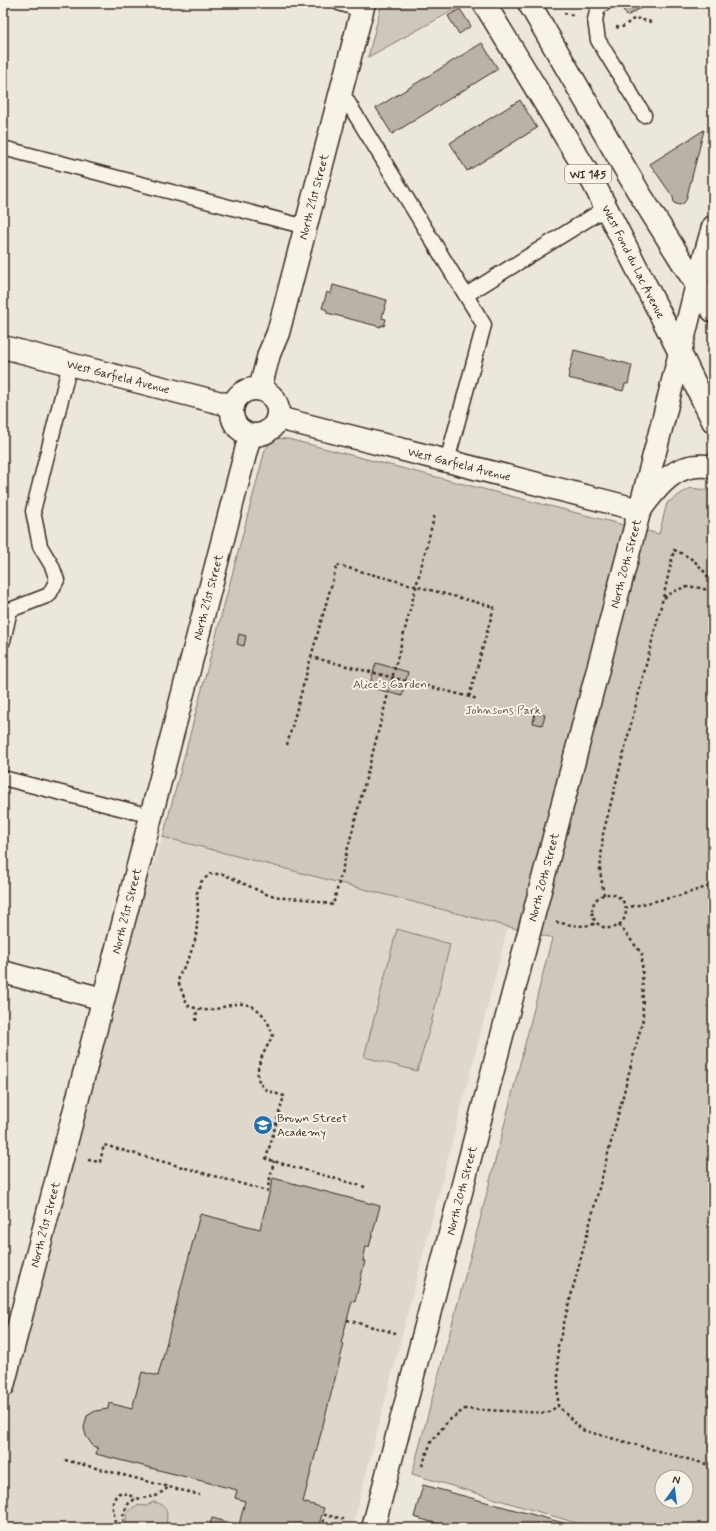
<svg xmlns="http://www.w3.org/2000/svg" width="716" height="1531" font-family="Mynerve,sans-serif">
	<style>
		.built { fill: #ddd7cc }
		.green { fill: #cec8bc; stroke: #84796d; fill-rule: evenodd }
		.building { fill: #bab2a7; stroke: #3b2a1e }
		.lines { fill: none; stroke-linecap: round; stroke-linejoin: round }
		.lane-casing { stroke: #3b2a1e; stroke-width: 17 }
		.street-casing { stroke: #3b2a1e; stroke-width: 25 }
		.secondary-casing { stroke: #3b2a1e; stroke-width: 25 }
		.primary-casing { stroke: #3b2a1e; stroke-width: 25 }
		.path { stroke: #3b2a1e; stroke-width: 2.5; stroke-dasharray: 3 3; stroke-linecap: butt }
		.lane { stroke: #f7f3e8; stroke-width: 14 }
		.street { stroke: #f7f3e8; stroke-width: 22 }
		.secondary { stroke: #f7f3e8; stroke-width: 22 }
		.primary { stroke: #f7f3e8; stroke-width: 22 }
		.labels { text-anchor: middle; stroke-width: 4; stroke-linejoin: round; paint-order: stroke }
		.shield { fill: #f7f3e8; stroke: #73665b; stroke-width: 1 }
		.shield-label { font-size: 11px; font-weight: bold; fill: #3b2a1e }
		.street-label { font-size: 12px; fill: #3b2a1e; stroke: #f7f3e8 }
		.park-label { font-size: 12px; fill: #605246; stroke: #f7f3e8 }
		.poi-label { font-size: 12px; fill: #3b2a1e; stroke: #f7f3e8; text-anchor: start }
	</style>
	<rect width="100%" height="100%" fill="#ece7dc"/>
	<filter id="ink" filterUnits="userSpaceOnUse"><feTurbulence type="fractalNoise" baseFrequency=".025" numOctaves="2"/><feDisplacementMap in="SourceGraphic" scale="8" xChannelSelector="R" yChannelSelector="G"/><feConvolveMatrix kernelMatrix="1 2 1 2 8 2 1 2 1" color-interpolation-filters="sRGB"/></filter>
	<g filter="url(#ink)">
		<path class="built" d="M 163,837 L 508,927 L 352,1528 L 3,1528 L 3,1386 L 103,999 Z"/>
		<path class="green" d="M 382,3 L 467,3 L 368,57 Z
			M 274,438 L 288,439 L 659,534 L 667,503 L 682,493 L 691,488 L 713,491 L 713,1528 L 593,1528 L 412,1474 L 480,1220 L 552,938 L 163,837 L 265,450 ZM 662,1477 L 686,1477 L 686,1501 L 662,1501 Z
			M 397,929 L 450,944 L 431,1024 L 417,1071 L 364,1057 Z
			M 153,1502 C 170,1504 167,1515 166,1528 L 127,1528 L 126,1515 C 132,1507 136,1504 146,1506 Z"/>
		<path class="building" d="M 619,3 L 647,3 L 648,4 L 627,16 Z
			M 460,9 L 471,26 L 459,34 L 448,16 Z
			M 482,43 L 498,69 L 392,134 L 376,108 Z
			M 520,100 L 537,128 L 467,171 L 450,143 Z
			M 704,130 L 686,200 L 683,204 L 679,205 L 674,203 L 673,197 L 650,164 Z
			M 333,285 L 387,300 L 382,318 L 386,319 L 384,326 L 381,325 L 381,327 L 327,313 L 327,310 L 322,308 L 327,292 L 331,294 Z
			M 574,350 L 632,365 L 628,384 L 625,384 L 623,391 L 568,378 Z
			M 239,634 L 246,636 L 244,646 L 237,644 Z
			M 376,663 L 408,672 L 402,696 L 369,687 Z
			M 535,713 L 545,715 L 542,725 L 533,723 Z
			M 273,1178 L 380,1206 L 369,1247 L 366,1246 L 363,1261 L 365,1261 L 355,1302 L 352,1301 L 341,1343 L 344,1344 L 303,1502 L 324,1508 L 318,1528 L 209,1528 L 212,1518 L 239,1525 L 245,1501 L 235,1498 L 237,1490 L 96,1454 L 98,1447 L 93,1446 L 86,1436 L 84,1428 L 87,1416 L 95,1411 L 108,1409 L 109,1403 L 132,1409 L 142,1372 L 158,1376 L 200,1214 L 260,1229 Z
			M 423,1485 L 571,1525 L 571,1528 L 452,1528 L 414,1517 Z"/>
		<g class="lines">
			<g class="lane-casing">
				<path id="lane" d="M 339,3 L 362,10
					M 605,3 L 598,7 L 595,20 L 598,40 L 644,115
					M 341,91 L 484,325 L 447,461
					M 3,148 L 306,227
					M 466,295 L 606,208
					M 3,641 L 10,610 L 49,595 L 57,580 L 52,566 L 40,546 L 33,511 L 70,364
					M 3,778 L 151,816"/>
			</g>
			<g class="street-casing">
				<g id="street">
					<path id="s1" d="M 3,347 L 233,406"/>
					<circle cx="255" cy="412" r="23"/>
					<path id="s2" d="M 260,389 L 269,354 L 278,333 L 364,3"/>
					<path id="s3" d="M 278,418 L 640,510"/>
					<path d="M 3,972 L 103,999"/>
					<path id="s4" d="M 3,1386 L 250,435"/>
				</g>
			</g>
			<g class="secondary-casing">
				<g id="secondary">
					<path id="s5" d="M 373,1528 L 664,417 L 697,284 L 713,227"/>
				</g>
			</g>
			<g class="primary-casing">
				<g id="primary">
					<path id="s6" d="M 484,3 L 593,182 L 680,353 L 713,421"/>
					<path d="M 529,3 L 638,191 L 713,311"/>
					<path d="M 640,510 C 659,484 677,460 713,467"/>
				</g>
			</g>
			<path class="path" d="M 564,13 L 575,16
				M 616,27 L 621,28 L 635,18 L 651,22
				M 664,598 C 682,585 692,584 713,592
				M 311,657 L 337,565 L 494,607 L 469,697
				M 287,745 L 311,657 L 478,699
				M592 911a17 17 0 1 1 34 0a17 17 0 1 1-34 0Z
				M 604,895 L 600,871 L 603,834 L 663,598 L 674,550 C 696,559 701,566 713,585
				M 625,908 L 678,896 L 713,885
				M 556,922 C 570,925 583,928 597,923
				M 619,925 L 642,954 L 643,1019 L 558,1346 L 558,1406 L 582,1430 L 713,1466
				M 196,1021 L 197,1009
				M 88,1160 L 100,1162 L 104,1145 L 267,1191 L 274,1161
				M 365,1187 L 266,1159 L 284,1096 C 278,1094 268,1092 263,1087 C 249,1073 266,1050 273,1035 C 267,1017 257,1002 236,1004 C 227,1005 219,1009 211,1010 C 203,1011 194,1008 187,1005 L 178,981 L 180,974 L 189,958 L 196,937 L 198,910 L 197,893 L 201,882 L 210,874 L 223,874 L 266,894 L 284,898 L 306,899 L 333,905 L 435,514
				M 347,1320 L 395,1333
				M 65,1460 L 200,1495
				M 422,1466 L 431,1442 L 448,1421 L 465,1409 L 547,1413 L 558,1406
				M 114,1528 C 118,1514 106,1505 119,1493 L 128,1494 L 135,1499
				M 124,1528 L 123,1516 L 127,1505 L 135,1499 L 156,1496 L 169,1487
				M 322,1528 L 325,1515 L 344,1519"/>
			<use href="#lane" class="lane"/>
			<use href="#street" class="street"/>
			<use href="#secondary" class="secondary"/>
			<use href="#primary" class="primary"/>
		</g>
	</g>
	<defs>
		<g id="school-disc" transform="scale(1)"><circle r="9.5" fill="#1f6fb2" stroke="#f7f3e8"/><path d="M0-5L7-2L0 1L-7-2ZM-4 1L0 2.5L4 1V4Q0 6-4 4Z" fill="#fff"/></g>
	</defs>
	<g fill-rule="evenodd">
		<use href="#school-disc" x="263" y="1125"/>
	</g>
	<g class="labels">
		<rect class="shield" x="565" y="165" width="46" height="18" rx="3"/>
		<g class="shield-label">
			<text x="588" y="178">WI 145</text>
		</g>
		<g class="street-label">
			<text dy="4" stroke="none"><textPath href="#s2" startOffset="200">North 21st Street</textPath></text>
			<text dy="4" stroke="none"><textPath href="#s6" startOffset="299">West Fond du Lac Avenue</textPath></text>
			<text dy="4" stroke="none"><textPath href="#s1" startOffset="119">West Garfield Avenue</textPath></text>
			<text dy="4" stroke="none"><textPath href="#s3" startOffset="187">West Garfield Avenue</textPath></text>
			<text dy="4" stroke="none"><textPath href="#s5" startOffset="997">North 20th Street</textPath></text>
			<text dy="4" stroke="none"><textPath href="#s4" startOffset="815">North 21st Street</textPath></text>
			<text dy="4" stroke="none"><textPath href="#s5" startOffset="673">North 20th Street</textPath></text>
			<text dy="4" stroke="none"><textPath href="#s4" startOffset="491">North 21st Street</textPath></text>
			<text dy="4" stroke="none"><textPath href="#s5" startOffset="349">North 20th Street</textPath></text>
			<text dy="4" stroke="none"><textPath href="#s4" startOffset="167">North 21st Street</textPath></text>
		</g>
		<g class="park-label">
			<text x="390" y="688">Alice's Garden</text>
			<text x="503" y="714">Johnsons Park</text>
		</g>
		<g class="poi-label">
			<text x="277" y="1122">Brown Street<tspan x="277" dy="14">Academy</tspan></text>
		</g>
	</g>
	<rect width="716" height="1531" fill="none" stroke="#f7f3e8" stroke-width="16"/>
	<rect x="8" y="8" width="700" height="1515" fill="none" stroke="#3b2a1e" stroke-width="1.5" filter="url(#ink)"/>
	<g transform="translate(674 1489) rotate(14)"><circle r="19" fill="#f7f3e8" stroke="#aca397"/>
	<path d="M0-3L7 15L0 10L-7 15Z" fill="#1f6fb2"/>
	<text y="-6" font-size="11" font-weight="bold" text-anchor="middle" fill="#3b2a1e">N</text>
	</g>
</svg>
